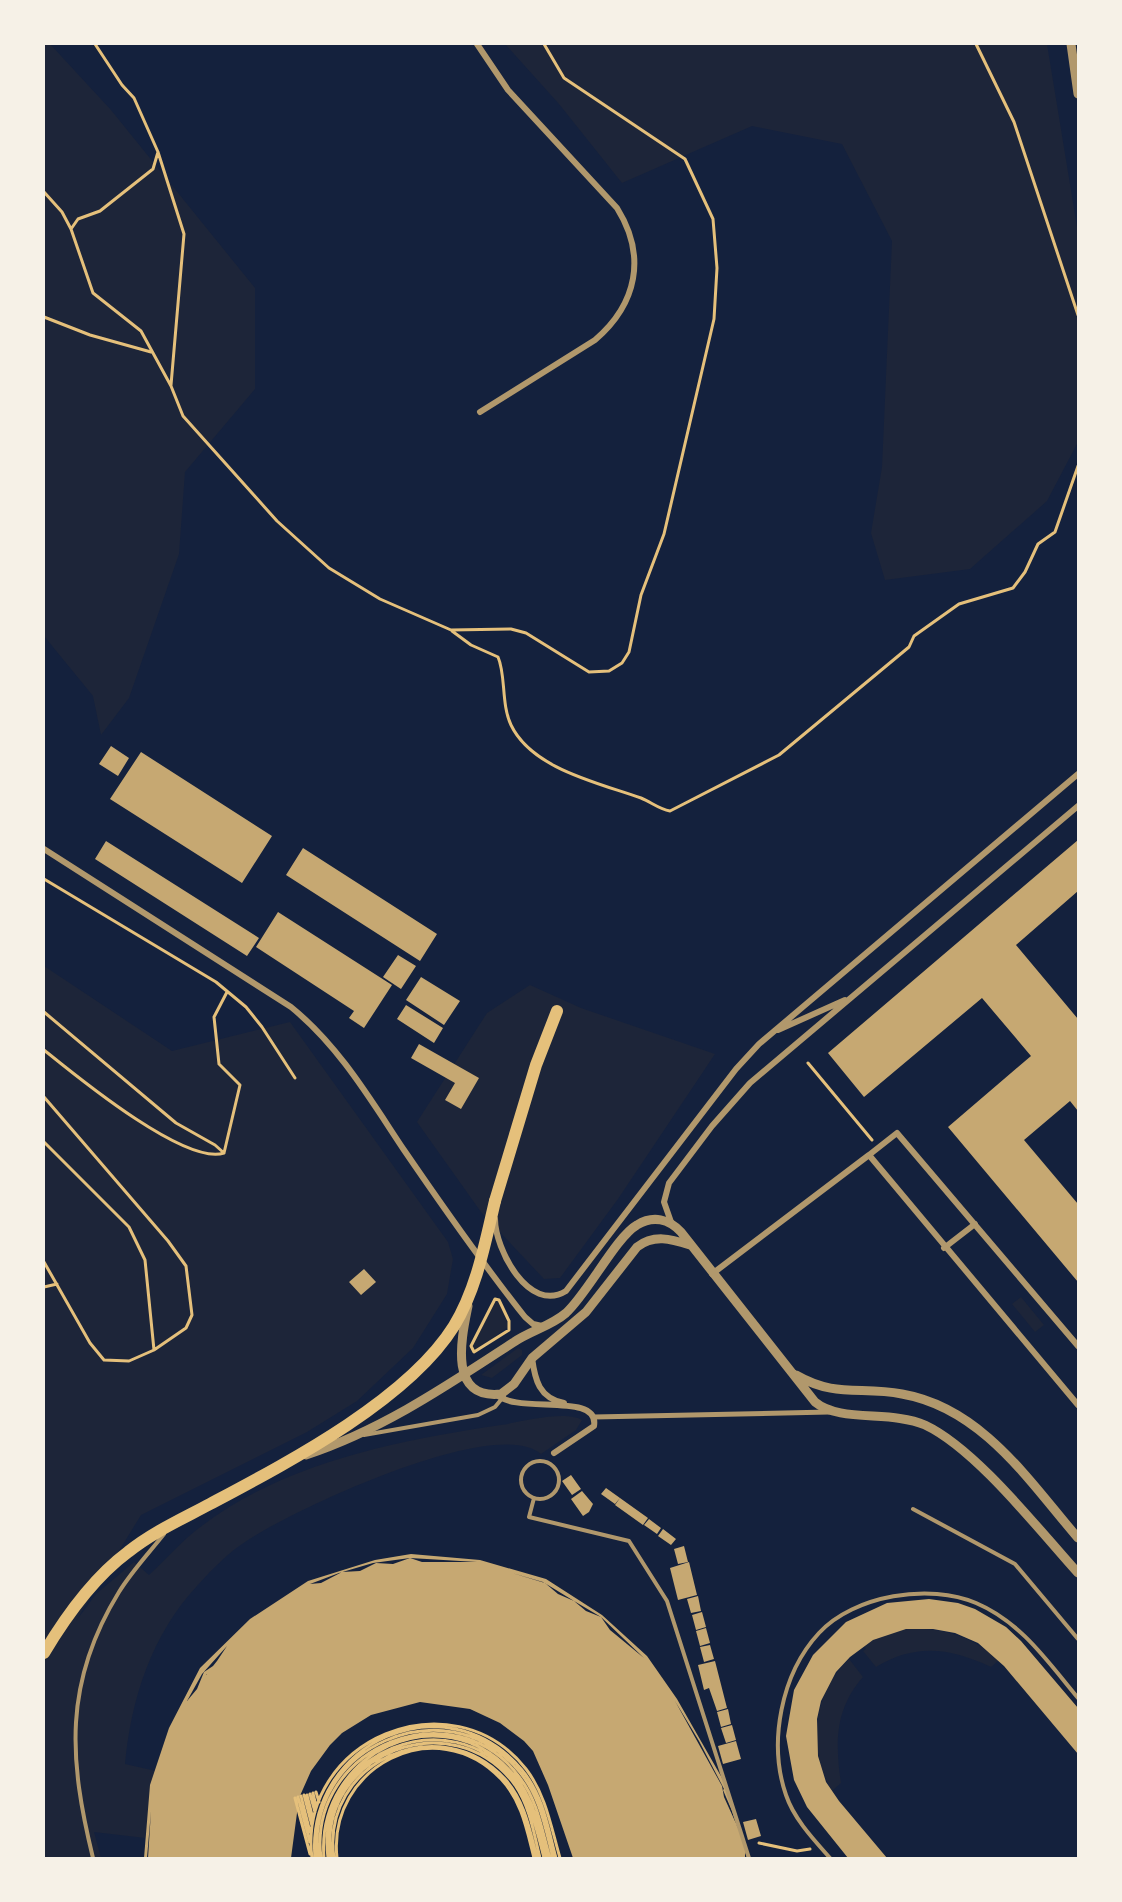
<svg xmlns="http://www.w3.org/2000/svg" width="1122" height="1902" font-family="Lora,serif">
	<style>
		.green { fill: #1d2539 }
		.building { fill: #c6a872; fill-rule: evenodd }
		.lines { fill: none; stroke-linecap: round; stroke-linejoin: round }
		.path { stroke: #e5c07b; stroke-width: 3 }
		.service { stroke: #b1986c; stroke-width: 4 }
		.pedestrian { stroke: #b1986c; stroke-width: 5 }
		.minor { stroke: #b1986c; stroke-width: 6 }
		.tertiary { stroke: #b1986c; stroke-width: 9 }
		.primary { stroke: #e5c07b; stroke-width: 12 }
		.trunk { stroke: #e5c07b; stroke-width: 12 }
	</style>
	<rect width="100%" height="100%" fill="#14213d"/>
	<path class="green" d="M 44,44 L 50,44 L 111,110 L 255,288 L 255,389 L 185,472 L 179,554 L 129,698 L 101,735 L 93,696 L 44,636 Z
		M 505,44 L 1047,44 L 1078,233 L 1078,442 L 1047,501 L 970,569 L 885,580 L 871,533 L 882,467 L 892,241 L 842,144 L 752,126 L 622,183 L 559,104 Z
		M 44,966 L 172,1051 L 290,1022 L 448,1242 L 453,1259 L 447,1294 L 413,1348 L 357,1401 L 307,1432 L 141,1515 L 76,1621 L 96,1594 L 134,1562 L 149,1575 C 162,1563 175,1549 188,1537 C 274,1464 394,1441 501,1425 C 521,1422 565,1410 582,1420 L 576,1430 L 541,1454 C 496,1414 293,1510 248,1540 C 229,1552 212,1569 197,1586 C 152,1634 131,1699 125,1764 L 156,1771 L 145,1838 L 94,1832 L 101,1858 L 44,1858 Z
		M 530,985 L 581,1008 L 715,1054 L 618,1199 L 560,1278 L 544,1279 L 481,1212 L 417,1122 L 487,1013 Z
		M 1021,1297 L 1044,1325 L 1035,1332 L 1012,1304 Z
		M 496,1300 L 504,1310 L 508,1327 L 475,1351 L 472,1346 Z
		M 518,1348 L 522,1350 L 522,1355 L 492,1378 L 481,1375 Z
		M 906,1629 C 943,1627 971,1636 999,1660 L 991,1667 C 950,1648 916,1643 876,1667 L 863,1651 L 866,1649 L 864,1646 L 873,1640 Z
		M 849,1659 L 863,1677 C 835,1709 835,1742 841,1783 L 832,1791 C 807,1749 812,1694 849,1659 Z"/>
	<path class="building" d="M 111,746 L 129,758 L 118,776 L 99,764 Z
		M 141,752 L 272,836 L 242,883 L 110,799 Z
		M 1078,840 L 1078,891 L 1016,945 L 1078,1019 L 1078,1111 L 1070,1101 L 1024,1140 L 1078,1204 L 1078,1282 L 948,1127 L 1031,1056 L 982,998 L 864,1097 L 828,1053 Z
		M 106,841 L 259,938 L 247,956 L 95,859 Z
		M 303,848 L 437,934 L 420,961 L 286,875 Z
		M 278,912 L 392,985 L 364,1028 L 349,1018 L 354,1011 L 256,947 Z
		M 398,955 L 416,966 L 401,989 L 383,977 Z
		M 421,977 L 460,1001 L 444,1025 L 406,1000 Z
		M 406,1005 L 443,1028 L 434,1043 L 397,1019 Z
		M 419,1044 L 479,1078 L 461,1109 L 445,1100 L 455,1083 L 411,1058 Z
		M 364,1269 L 376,1282 L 361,1295 L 349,1282 Z
		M 571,1475 L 581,1489 L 572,1495 L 562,1481 Z
		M 606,1488 L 620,1498 L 615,1504 L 601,1494 Z
		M 582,1491 L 593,1504 L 589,1512 L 583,1516 L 571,1499 Z
		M 620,1498 L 648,1518 L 643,1525 L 615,1505 Z
		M 649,1519 L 661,1528 L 657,1534 L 644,1525 Z
		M 663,1529 L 676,1539 L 671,1545 L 658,1536 Z
		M 684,1546 L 688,1562 L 678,1564 L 674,1549 Z
		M 411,1554 L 480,1560 L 546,1579 L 602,1615 L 647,1656 L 677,1699 L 726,1785 L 750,1858 L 747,1858 L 745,1852 L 745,1858 L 573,1858 L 548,1785 L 533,1751 L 524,1741 L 500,1723 L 470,1709 L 420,1702 L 371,1715 L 342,1733 L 330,1745 L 311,1771 L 299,1798 L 291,1858 L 148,1858 L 151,1811 L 147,1858 L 144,1858 L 150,1785 L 169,1728 L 200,1668 L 250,1619 L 308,1581 L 375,1560 ZM 410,1558 L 477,1562 L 479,1562 L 422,1562 ZM 410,1558 L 393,1564 L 376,1563 L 360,1571 L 342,1572 L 321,1583 L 310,1584 L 339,1573 L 373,1563 ZM 512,1573 L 543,1582 L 574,1601 L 558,1594 L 545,1583 ZM 574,1601 L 601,1617 L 644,1658 L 610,1630 L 601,1617 L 586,1611 ZM 227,1646 L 217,1661 L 213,1666 L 204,1672 L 207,1675 L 204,1672 L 197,1689 L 187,1701 L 202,1674 ZM 675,1701 L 699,1741 L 721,1783 L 724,1789 L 723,1790 L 732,1811 L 737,1826 L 738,1826 L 739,1830 L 724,1797 L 722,1786 Z
		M 689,1562 L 697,1595 L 678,1600 L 670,1568 Z
		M 698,1596 L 701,1611 L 691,1613 L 687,1599 Z
		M 929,1599 L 958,1603 L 975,1609 L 1006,1627 L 1021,1641 L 1078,1708 L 1078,1754 L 1004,1666 L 978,1643 L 955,1633 L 933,1629 L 906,1629 L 873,1640 L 850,1657 L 836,1672 L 821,1701 L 817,1719 L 818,1756 L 826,1782 L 839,1801 L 887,1858 L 848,1858 L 807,1807 L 794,1780 L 786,1736 L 794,1690 L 813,1655 L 846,1622 L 887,1603 Z
		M 702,1612 L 706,1627 L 696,1630 L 692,1615 Z
		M 706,1628 L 710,1643 L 700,1646 L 696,1631 Z
		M 710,1645 L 714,1659 L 704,1662 L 700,1647 Z
		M 715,1661 L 727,1708 L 717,1711 L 709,1688 L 704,1690 L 698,1665 Z
		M 728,1709 L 731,1724 L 721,1727 L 717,1712 Z
		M 732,1725 L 736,1740 L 726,1743 L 721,1728 Z
		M 736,1741 L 741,1759 L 723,1764 L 718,1746 Z
		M 756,1819 L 761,1836 L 748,1840 L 743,1822 Z"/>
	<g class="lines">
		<path class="path" d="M 95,44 L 122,85 L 134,98 L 158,152 L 184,234 L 171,385
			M 976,44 L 1014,122 L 1078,315
			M 44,192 L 62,212 L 71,229 L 93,293 L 141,331 L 171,386 L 183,416 L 277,521 L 329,568 L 380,599 L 451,630 L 511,629 L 526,633 L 589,672 L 609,671 L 622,663 L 629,652 L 641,595 L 664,534 L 714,319 L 717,268 L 713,219 L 685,159 L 564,78 L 544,44
			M 71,229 L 78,219 L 100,211 L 153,169 L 158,152
			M 44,317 L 90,335 L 151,352
			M 452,631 L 471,645 L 498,657 C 506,675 501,704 511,725 C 532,769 599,783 641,798 C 651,802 659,809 670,811 L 779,755 L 909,647 L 914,636 L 959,604 L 1013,588 L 1025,572 L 1038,544 L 1055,532 L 1078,466
			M 44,879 L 216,982 L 246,1007 L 262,1027 L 295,1078
			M 44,1012 L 176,1123 L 215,1145 L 224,1153
			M 44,1050 C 75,1075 185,1166 224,1153 L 240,1085 L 219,1064 L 214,1017 L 227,992
			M 808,1063 L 872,1140
			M 44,1097 L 168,1241 L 186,1266 L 192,1315 L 186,1328 L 154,1350 L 129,1361 L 104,1360 L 90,1343 L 44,1262
			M 44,1142 L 129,1227 L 145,1260 L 154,1350
			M 44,1287 L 57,1284
			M 495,1299 L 499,1300 L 509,1321 L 509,1330 L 474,1352 L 471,1346 Z
			M 316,1792 L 319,1802
			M 313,1793 L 316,1806
			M 310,1794 L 315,1812
			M 304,1795 L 312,1826
			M 307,1795 L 313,1819
			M 301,1796 L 310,1832
			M 298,1797 L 310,1842
			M 295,1798 L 310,1854
			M 759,1843 L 797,1851 L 810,1849
			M 312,1858 C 297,1740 452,1675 526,1769 C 546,1795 551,1827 560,1858
			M 315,1858 C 305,1743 446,1679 522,1770 C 543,1795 548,1828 556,1858
			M 318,1858 C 304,1747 446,1685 518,1770 C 540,1795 545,1827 553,1858
			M 321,1858 C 307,1747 454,1687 520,1778 C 538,1801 542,1831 550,1858
			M 324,1858 C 315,1753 442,1692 513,1774 C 534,1798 539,1829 547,1858
			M 328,1858 C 314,1753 451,1696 515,1781 C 532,1804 537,1832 544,1858
			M 331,1858 C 316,1754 453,1700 515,1785 C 530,1807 534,1834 540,1858
			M 334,1858 C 320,1762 440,1708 505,1779 C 525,1801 530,1831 537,1858
			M 337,1858 C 327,1767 436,1710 501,1779 C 522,1801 527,1831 534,1858"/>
		<path class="service" d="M 364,1435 L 478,1415 L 495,1407 L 504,1396
			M521 1480a19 19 0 1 1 38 0a19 19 0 1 1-38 0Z
			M 534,1498 L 529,1517 L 629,1541 L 667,1601 L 749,1858
			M 913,1509 L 1015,1564 L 1078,1639
			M 93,1858 C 69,1760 63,1683 119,1592 C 132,1571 149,1553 164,1534
			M 830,1858 C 814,1840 794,1819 786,1795 C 768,1743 781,1674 819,1633 C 854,1595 930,1583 976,1603 C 1021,1622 1048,1662 1078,1698"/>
		<path class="pedestrian" d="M 594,1417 L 829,1412"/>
		<path class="minor" d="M 477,44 L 508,90 L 617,208 C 647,256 637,304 595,340 L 480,412
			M 44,849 L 291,1007 C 339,1046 370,1099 404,1150 C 443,1207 482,1263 525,1317 L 533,1324 L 542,1326
			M 778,1030 L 845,1000
			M 495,1219 C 495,1249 529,1314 566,1291 L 736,1069 L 759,1044 L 1078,774
			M 671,1222 L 664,1202 L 669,1183 L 712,1126 L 750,1083 L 1078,806
			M 944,1248 L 975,1224
			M 712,1274 L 869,1155
			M 1078,1346 L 897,1133 L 869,1155 L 1078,1405
			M 532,1358 C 535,1380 539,1398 564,1403
			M 496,1394 C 516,1415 600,1391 594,1426 L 554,1453"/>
		<path class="tertiary" d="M 1071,44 L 1078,94
			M 468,1306 C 462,1336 447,1400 501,1394 L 514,1384 L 532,1358 L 586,1312 L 637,1247 C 654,1234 671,1239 690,1245
			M 796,1375 C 836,1398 860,1386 902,1394 C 982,1408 1029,1481 1078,1538
			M 306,1455 C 382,1430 448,1385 514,1342 C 530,1331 551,1326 566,1313 C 588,1293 616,1237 637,1225 C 653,1215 669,1219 681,1232 L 815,1402 C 840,1423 891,1410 925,1425 C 976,1449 1039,1530 1078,1573"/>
		<path class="primary" d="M 44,1653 C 66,1616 93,1578 128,1552 C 153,1532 182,1519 210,1504 C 287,1463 408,1400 454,1326 C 477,1288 485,1243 495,1201"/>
		<path class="trunk" d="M 495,1201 L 536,1065 L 557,1011"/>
	</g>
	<rect width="1122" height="1902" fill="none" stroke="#f6f1e7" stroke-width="90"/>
</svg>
